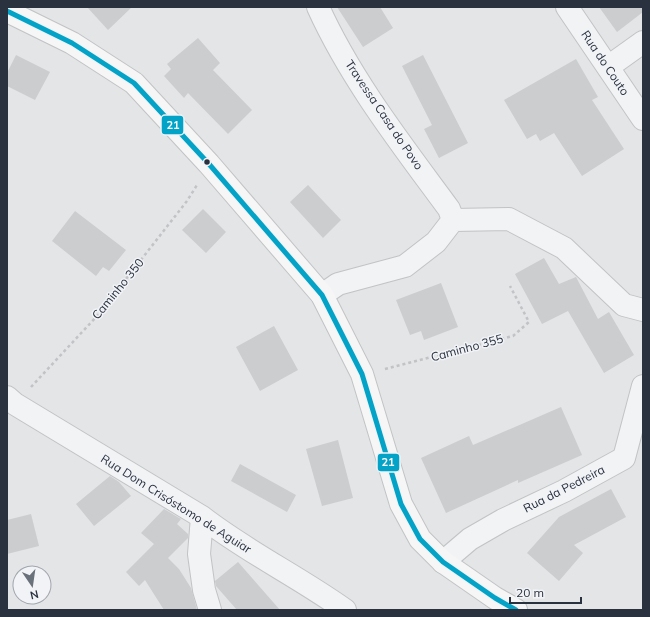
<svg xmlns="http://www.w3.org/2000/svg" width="650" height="617" font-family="Mulish,sans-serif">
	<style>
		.building { fill: #cbcdcf }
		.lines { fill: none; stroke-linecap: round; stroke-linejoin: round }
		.minor-casing { stroke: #c1c3c5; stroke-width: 24 }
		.secondary-casing { stroke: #c1c3c5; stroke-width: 24 }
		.path { stroke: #c1c3c6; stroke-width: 2.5; stroke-dasharray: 3 3; stroke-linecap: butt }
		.minor { stroke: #f2f3f4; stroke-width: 22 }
		.secondary { stroke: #f6f6f6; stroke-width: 22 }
		.bus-1-casing { stroke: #f1f3f6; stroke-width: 8 }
		.bus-1 { stroke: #02a3c7; stroke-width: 5 }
		.bus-dot { fill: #2a3240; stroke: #f1f3f6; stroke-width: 1.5 }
		.labels { text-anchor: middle; stroke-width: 3; stroke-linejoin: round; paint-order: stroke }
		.street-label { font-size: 12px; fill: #2a3240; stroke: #f1f3f6 }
		.line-badge { stroke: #f1f3f6; stroke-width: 1.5 }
		.badge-label { font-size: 11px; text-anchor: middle; font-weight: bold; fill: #fff }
	</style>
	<rect width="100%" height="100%" fill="#e3e5e7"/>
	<path class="building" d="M 87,7 L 132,7 L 108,30 Z
		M 337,7 L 380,7 L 393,28 L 363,47 Z
		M 599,7 L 643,7 L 643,12 L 617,32 Z
		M 198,38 L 220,63 L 213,70 L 252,110 L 228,134 L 188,93 L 184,98 L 164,76 L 171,69 L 167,64 Z
		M 16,55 L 50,72 L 35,100 L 7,86 L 7,73 Z
		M 423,55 L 468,143 L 439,158 L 424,129 L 432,125 L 402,66 Z
		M 576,59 L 598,97 L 592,100 L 624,149 L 582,176 L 554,133 L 540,141 L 536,134 L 527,139 L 504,100 Z
		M 308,185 L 341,220 L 323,238 L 290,202 Z
		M 203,209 L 226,232 L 206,253 L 182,230 Z
		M 75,211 L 126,250 L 109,271 L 103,267 L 96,276 L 52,241 Z
		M 544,258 L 559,284 L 576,277 L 598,319 L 609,312 L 634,355 L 604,373 L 568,311 L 542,324 L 515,274 Z
		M 441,283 L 458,327 L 424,340 L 421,331 L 410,335 L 396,300 Z
		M 274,326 L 298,370 L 260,391 L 236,347 Z
		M 561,407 L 582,455 L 518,483 L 518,480 L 446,513 L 421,458 L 469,436 L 473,445 Z
		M 338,440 L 353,498 L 322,506 L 306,449 Z
		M 240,464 L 296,495 L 287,512 L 231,481 Z
		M 110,476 L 119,482 L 131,496 L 94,526 L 76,504 Z
		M 611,489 L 626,517 L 574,545 L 583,553 L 559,581 L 527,553 L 559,517 Z
		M 164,509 L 181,519 L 177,524 L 188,534 L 188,538 L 168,558 L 179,569 L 191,588 L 197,610 L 164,610 L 145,580 L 139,586 L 126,572 L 154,544 L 141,533 Z
		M 31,514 L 39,546 L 7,554 L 7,520 Z
		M 238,562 L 280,610 L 237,610 L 216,586 L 215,581 Z"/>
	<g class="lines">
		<g class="minor-casing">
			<path id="minor" d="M 318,7 C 351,80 402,145 449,209 L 453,220
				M 567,7 L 643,119
				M 608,67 L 643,42
				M 322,295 L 338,284 L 405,266 L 436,242 L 453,220 L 509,219 L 564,248 L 624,305 L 643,310
				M 7,397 L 15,404 L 202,517 C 247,552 299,577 345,610
				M 202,517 L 199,554 L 204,590 L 210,610
				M 443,562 L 470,539 L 503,520 L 564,491 L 624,458 L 643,386"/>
		</g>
		<g class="secondary-casing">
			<path id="secondary" d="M 7,11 L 72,43 L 134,83 L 209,164 L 322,295 L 362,374 L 401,504 L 420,539 L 443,562 L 495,598 L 516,610"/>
		</g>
		<path class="path" d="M 385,369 L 513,336 L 529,322 L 510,286
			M 31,387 L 97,316 L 187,201 L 197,185"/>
		<use href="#minor" class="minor"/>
		<use href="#secondary" class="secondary"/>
		<g class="bus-1-casing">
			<path id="bus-1" d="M 7,11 L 72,43 L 134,83 L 209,164 L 322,295 L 362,374 L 401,504 L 420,539 L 443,562 L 495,598 L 516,610"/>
		</g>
		<use href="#bus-1" class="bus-1"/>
	</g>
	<circle class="bus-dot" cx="207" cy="162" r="3.5"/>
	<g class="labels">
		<g class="street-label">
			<text transform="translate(605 63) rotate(56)" y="4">Rua do Couto</text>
			<text transform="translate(384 115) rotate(56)" y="4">Travessa Casa do Povo</text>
			<text transform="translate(118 289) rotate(-51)" y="4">Caminho 350</text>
			<text transform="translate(467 348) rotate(-15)" y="4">Caminho 355</text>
			<text transform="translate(564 489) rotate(-27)" y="4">Rua da Pedreira</text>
			<text transform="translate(176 504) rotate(32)" y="4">Rua Dom Crisóstomo de Aguiar</text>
		</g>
	</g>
	<g class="line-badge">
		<rect x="161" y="115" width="23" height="20" rx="4" fill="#02a3c7"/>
		<rect x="377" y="453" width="23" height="19" rx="4" fill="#02a3c7"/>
	</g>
	<g class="badge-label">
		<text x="173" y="129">21</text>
		<text x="388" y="466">21</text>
	</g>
	<rect width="650" height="617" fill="none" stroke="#2a3240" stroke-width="16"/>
	<g transform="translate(32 585) rotate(167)"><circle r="19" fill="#f1f3f6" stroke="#a1a6ad"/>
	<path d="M0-3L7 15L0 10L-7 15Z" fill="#6b717a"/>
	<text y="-6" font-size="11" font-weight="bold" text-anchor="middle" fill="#2a3240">N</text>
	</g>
	<path d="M510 597v6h71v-6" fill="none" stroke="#2a3240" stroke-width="2"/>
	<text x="516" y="597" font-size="12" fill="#2a3240" stroke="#f1f3f6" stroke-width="3" paint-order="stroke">20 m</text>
</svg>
